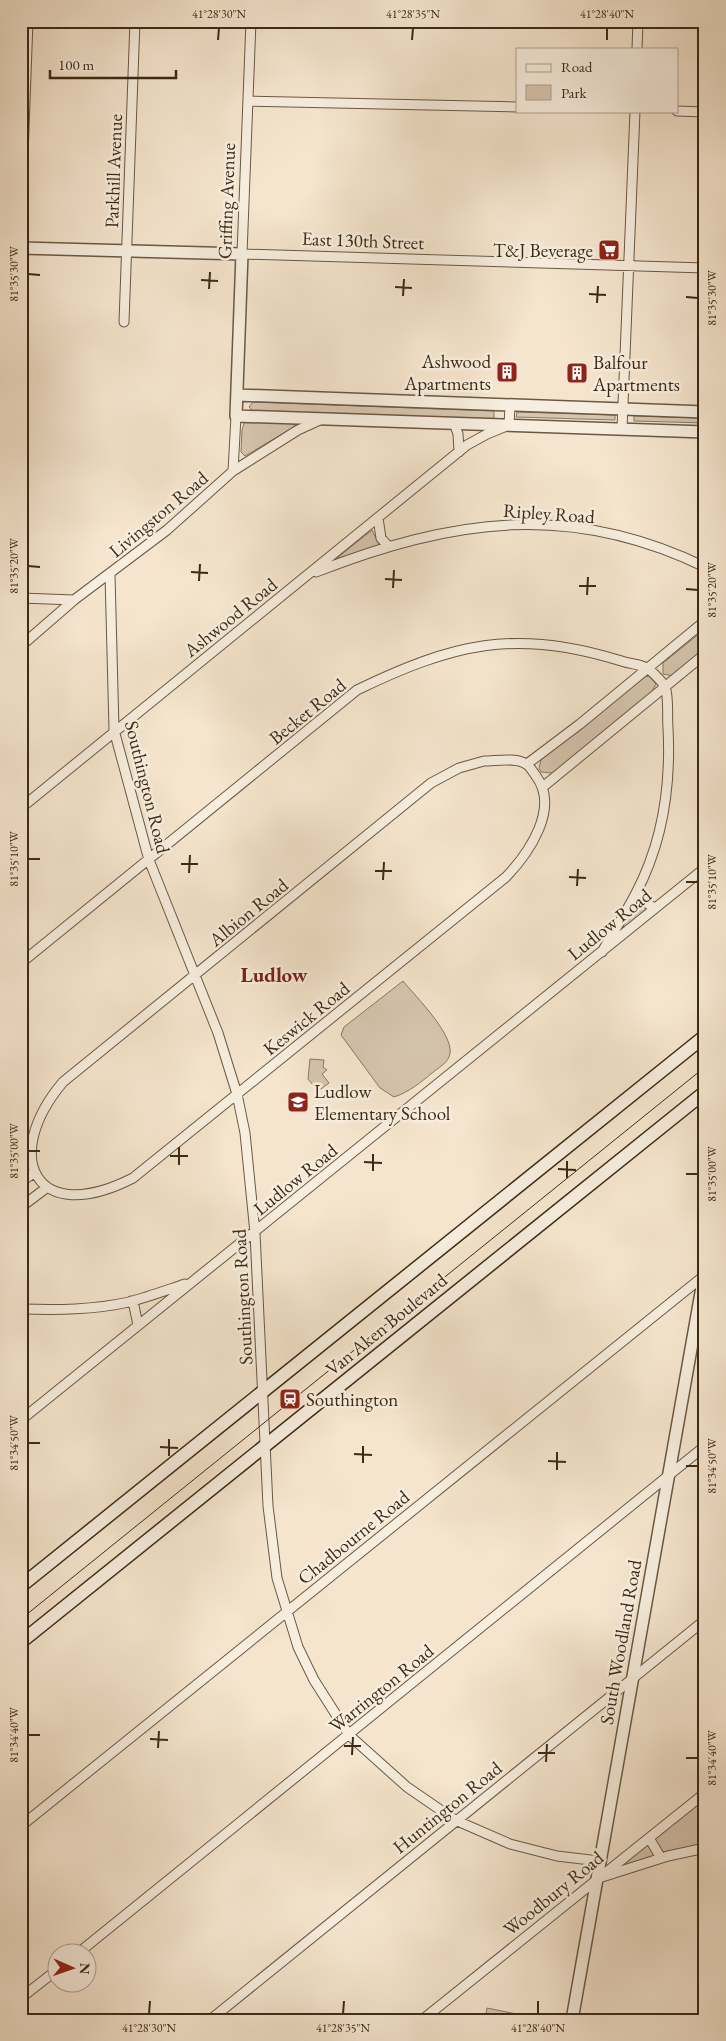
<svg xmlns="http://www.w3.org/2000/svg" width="726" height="2041" font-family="'EB Garamond',serif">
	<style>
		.green { fill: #d6c5af; stroke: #897862 }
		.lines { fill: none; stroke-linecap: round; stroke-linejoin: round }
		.minor-casing { stroke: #6a5944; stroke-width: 11 }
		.tertiary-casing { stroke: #6a5944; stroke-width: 14 }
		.secondary-casing { stroke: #3c2a16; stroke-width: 15 }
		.minor { stroke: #f8eedf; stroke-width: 9 }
		.tertiary { stroke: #f8eedf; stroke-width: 11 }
		.secondary { stroke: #f8eedf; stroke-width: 12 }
		.tram { stroke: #3c2a16; stroke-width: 1 }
		.ticks { fill: none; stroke: #3c2a16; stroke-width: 2 }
		.labels { text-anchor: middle; stroke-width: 5; stroke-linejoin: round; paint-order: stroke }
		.street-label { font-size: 19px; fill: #3c2a16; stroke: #f8eedf }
		.poi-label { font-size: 19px; fill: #3c2a16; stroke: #f8eedf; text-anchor: start }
		.quarter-label { font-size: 21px; font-weight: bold; fill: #7a1f14; stroke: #f8eedf }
		.neatline { fill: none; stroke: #3c2a16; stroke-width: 2 }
		.ticks-label { font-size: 12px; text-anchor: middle; fill: #3c2a16 }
	</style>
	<rect width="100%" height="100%" fill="#f5e5ce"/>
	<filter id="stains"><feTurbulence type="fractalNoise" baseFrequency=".004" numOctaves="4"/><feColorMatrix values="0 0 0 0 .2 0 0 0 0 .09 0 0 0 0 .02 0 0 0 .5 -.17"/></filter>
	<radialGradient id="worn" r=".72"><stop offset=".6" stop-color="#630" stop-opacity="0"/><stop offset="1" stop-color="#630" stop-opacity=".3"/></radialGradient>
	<path class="green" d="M 253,402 L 494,411 L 494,418 L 488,419 L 253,411 L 249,407 Z
		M 517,412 L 615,415 L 615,420 L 516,417 Z
		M 634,416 L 705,418 L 705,423 L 634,421 Z
		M 245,421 L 295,423 L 294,427 L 245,456 L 241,452 L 242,430 Z
		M 372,530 L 379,545 L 339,561 L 337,558 Z
		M 705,629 L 705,651 L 674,676 L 663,674 L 663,663 Z
		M 649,676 L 656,684 L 650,695 L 556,771 L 551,773 L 541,772 L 539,768 L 541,760 L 644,677 Z
		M 636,901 L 647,909 L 625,928 L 622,925 Z
		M 403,981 C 415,996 458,1038 449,1057 C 446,1064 438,1068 432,1073 C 420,1083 409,1092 394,1097 L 380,1088 L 341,1035 L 344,1027 Z
		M 310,1059 L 324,1060 L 323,1067 L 327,1070 L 322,1074 L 329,1083 L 318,1091 L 308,1079 Z
		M 705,1793 L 705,1848 L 596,1879 Z
		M 487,2008 L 546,2020 L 485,2020 Z"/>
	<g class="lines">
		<g class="minor-casing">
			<path id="minor" d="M 251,21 L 242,254 L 705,268
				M 637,49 L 638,21
				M 248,101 L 517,107
				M 677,111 L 705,112
				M 21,209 L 28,21
				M 124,322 L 135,21
				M 454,423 L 458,434 L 459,452
				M 622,429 L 635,111
				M 233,471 L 236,416
				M 378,518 L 381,538 L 388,546
				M 316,572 C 452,519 569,501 705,567
				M 110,575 L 114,730 L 149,860 L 218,1033 L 237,1094 L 245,1133 L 255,1233 L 268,1506 L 277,1578 L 298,1647 L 314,1680 L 349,1735 L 407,1787 L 455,1820 L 510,1844 L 557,1856 L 599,1861
				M 21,598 L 74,600
				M 21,646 L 74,600 L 167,530 L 233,471 L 298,430 L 320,420
				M 484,761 C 496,761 516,757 526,764 C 530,766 533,772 536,776 C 560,808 529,853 506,877 L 133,1178 C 35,1228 0,1157 63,1082 L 431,783 L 459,768 Z
				M 527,764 L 580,724 L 705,621
				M 544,786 L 705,654
				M 21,808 L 467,445 L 487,434 L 509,425 L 510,406
				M 637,892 L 641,899 L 654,908
				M 21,963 L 357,690 C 452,644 515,628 618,660 C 638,667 643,661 658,678 C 660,680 664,684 665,687 C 669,696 667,718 668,728 C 671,785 663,842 636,893 C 626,913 613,932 602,952
				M 21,1182 L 32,1174
				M 21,1207 L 45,1189
				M 131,1301 L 134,1306 L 138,1325
				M 21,1309 C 58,1310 93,1310 129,1302 C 148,1297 167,1290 185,1284
				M 21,1420 L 705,868
				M 21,1826 L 705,1275
				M 649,1838 L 661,1858
				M 602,1877 L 668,1856 L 705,1848
				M 77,1954 L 705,1446
				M 21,1998 L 58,1969
				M 210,2020 L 705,1620
				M 422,2020 L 705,1793"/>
		</g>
		<g class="tertiary-casing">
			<path id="tertiary" d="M 21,248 L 242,254 L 236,416 L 705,432
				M 237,395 L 705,412
				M 572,2020 L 705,1270"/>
		</g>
		<g class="secondary-casing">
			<path id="secondary" d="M 21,1586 L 705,1036
				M 21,1642 L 705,1092"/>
		</g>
		<use href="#minor" class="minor"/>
		<use href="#tertiary" class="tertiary"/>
		<use href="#secondary" class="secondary"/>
		<path class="tram" d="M 21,1619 L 705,1067"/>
	</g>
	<path class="ticks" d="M 218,40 L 219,28M 412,40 L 413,28M 607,40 L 607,28M 28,274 L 40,275M 201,280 L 218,281M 395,287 L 412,288M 209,289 L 210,272M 589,294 L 606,295M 403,296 L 404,279M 686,297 L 698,298M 597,303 L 598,286M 28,566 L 40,567M 191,572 L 208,573M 385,579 L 402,580M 199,581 L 200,564M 579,586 L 596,586M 393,588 L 394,570M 686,589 L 698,590M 587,595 L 588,577M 28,859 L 40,859M 181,864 L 198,864M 375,871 L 392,871M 189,873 L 190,855M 569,877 L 586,878M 383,880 L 384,862M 686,882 L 698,882M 577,886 L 578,869M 28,1151 L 40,1151M 170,1156 L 188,1156M 364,1162 L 382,1163M 179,1165 L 179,1147M 558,1169 L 576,1170M 373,1171 L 373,1154M 686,1174 L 698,1174M 567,1178 L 567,1161M 28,1443 L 40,1443M 160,1447 L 178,1448M 354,1454 L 372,1455M 169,1456 L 169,1439M 548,1461 L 566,1462M 363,1463 L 363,1446M 686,1466 L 698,1466M 557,1470 L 557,1452M 28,1735 L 40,1735M 150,1739 L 168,1740M 344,1746 L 361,1746M 158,1748 L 159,1731M 538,1753 L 555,1753M 352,1755 L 353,1737M 686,1758 L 698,1758M 546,1762 L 547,1744M 149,2014 L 150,2001M 343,2014 L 344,2001M 538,2014 L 538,2001"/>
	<defs>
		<g id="supermarket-square" transform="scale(1.125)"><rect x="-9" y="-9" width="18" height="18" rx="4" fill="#8f2418" stroke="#f8eedf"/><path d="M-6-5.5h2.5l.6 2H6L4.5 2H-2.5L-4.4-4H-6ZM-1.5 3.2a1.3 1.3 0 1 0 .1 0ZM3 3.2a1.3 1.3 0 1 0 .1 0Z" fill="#fff"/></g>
		<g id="building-square" transform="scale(1.125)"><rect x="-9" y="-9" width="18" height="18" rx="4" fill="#8f2418" stroke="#f8eedf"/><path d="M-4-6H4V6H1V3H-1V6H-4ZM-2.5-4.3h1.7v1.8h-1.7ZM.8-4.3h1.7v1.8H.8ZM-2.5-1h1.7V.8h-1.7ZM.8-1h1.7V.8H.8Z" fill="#fff"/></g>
		<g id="school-square" transform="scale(1.125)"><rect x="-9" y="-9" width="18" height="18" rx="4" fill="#8f2418" stroke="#f8eedf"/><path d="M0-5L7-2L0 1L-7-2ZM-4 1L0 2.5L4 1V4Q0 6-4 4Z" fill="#fff"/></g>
		<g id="station-square" transform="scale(1.125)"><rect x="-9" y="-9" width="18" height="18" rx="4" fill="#8f2418" stroke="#f8eedf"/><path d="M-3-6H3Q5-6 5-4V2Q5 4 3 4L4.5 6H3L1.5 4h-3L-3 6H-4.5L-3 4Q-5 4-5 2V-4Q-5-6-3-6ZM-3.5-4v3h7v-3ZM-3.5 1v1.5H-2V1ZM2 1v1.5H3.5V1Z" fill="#fff"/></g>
	</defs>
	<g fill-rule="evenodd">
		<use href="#supermarket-square" x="609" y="250"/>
		<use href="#building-square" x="507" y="372"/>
		<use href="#building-square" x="577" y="373"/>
		<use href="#school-square" x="298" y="1102"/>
		<use href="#station-square" x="290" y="1399"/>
	</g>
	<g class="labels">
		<g class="street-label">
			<text transform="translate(113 171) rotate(-88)" y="7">Parkhill Avenue</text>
			<text transform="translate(226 201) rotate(-88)" y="7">Griffing Avenue</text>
			<text transform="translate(363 240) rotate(2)" y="7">East 130th Street</text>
			<text transform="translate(549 513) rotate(4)" y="7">Ripley Road</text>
			<text transform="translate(158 514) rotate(-40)" y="7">Livingston Road</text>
			<text transform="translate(230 617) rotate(-39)" y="7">Ashwood Road</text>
			<text transform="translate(307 711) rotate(-39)" y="7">Becket Road</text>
			<text transform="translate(148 787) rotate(76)" y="7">Southington Road</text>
			<text transform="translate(248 912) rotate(-39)" y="7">Albion Road</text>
			<text transform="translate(609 924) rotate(-39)" y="7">Ludlow Road</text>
			<text transform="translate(306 1018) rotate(-39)" y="7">Keswick Road</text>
			<text transform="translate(295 1179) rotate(-39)" y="7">Ludlow Road</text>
			<text transform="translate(242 1297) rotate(-93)" y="7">Southington Road</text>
			<text transform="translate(386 1324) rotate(-39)" y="7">Van Aken Boulevard</text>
			<text transform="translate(353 1537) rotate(-39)" y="7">Chadbourne Road</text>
			<text transform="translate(620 1642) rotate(-80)" y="7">South Woodland Road</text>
			<text transform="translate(381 1688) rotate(-39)" y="7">Warrington Road</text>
			<text transform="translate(447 1807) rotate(-39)" y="7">Huntington Road</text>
			<text transform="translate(553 1893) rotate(-39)" y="7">Woodbury Road</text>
		</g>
		<g class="poi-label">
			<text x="593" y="257" text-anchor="end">T&amp;J Beverage</text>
			<text x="491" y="368" text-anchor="end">Ashwood<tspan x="491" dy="22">Apartments</tspan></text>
			<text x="593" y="369">Balfour<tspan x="593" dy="22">Apartments</tspan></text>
			<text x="314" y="1098">Ludlow<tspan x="314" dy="22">Elementary School</tspan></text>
			<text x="306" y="1406">Southington</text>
		</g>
		<g class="quarter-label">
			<text x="274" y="982">Ludlow</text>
		</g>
	</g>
	<rect width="726" height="2041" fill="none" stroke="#f5e5ce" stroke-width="55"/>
	<rect x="516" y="48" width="162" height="65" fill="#f8eedf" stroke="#ada08f"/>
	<rect x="526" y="64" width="25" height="8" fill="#f8eedf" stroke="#ada08f"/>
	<text x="561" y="72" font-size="15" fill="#3c2a16">Road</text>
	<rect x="526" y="85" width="25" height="15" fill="#d6c5af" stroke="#ada08f"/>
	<text x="561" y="98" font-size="15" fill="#3c2a16">Park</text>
	<g transform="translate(72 1968) rotate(92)"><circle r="24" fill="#f8eedf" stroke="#ada08f"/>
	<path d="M0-4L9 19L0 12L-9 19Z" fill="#8f2418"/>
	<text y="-8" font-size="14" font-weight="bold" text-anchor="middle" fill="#3c2a16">N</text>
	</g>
	<path d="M50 70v8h126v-8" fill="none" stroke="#3c2a16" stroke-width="2.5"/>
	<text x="58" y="70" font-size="15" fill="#3c2a16" stroke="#f8eedf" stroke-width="4" paint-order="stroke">100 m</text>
	<rect x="28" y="28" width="670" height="1986" class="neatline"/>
	<g class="ticks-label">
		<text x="219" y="18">41°28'30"N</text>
		<text x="413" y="18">41°28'35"N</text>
		<text x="607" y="18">41°28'40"N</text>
		<text transform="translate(14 274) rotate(-90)" y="4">81°35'30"W</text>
		<text transform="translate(712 298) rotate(-90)" y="4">81°35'30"W</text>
		<text transform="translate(14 566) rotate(-90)" y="4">81°35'20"W</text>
		<text transform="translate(712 590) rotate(-90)" y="4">81°35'20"W</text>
		<text transform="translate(14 859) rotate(-90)" y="4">81°35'10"W</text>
		<text transform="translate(712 882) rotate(-90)" y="4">81°35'10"W</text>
		<text transform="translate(14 1151) rotate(-90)" y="4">81°35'00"W</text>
		<text transform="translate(712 1174) rotate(-90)" y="4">81°35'00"W</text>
		<text transform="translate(14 1443) rotate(-90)" y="4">81°34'50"W</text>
		<text transform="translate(712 1466) rotate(-90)" y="4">81°34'50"W</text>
		<text transform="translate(14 1735) rotate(-90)" y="4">81°34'40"W</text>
		<text transform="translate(712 1758) rotate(-90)" y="4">81°34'40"W</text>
		<text x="149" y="2032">41°28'30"N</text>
		<text x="343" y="2032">41°28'35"N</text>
		<text x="538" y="2032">41°28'40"N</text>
	</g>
	<rect width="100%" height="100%" filter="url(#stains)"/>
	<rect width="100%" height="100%" fill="url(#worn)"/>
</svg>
